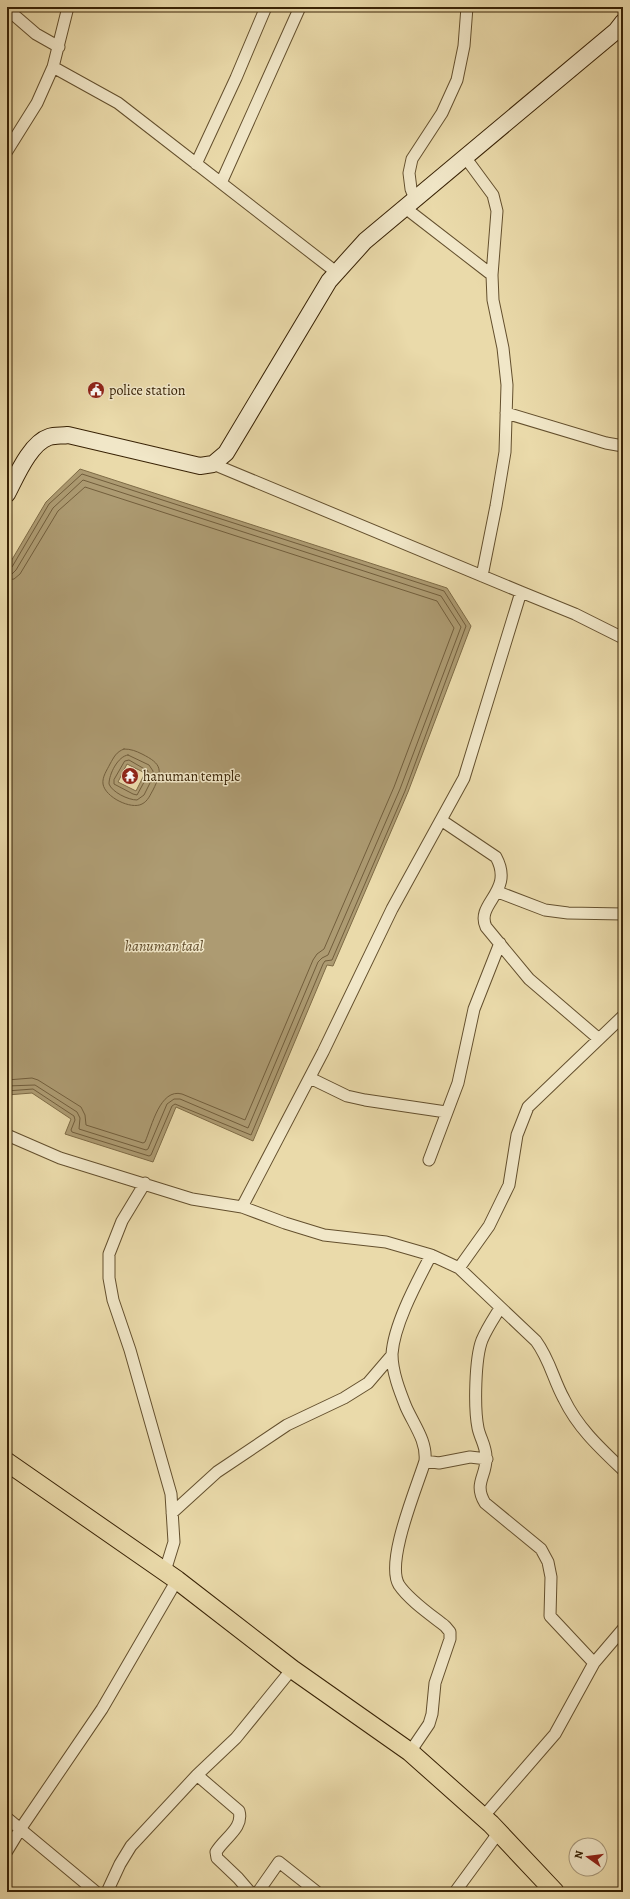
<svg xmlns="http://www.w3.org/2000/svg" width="630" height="1899" font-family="Alegreya,serif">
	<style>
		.water { fill: #ad9b72; stroke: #7e6b46; fill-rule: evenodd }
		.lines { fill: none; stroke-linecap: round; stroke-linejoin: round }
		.shore { stroke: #725e3c; stroke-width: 1 }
		.street-casing { stroke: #64502e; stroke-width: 13 }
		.secondary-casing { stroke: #382205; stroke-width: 18 }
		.primary-casing { stroke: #382205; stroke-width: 20 }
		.street { stroke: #f1e7c8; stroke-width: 11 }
		.secondary { stroke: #f1e7c8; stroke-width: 16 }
		.primary { stroke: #eadaaa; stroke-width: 18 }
		.labels { text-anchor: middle; stroke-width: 3; stroke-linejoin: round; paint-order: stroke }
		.poi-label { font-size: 14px; fill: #382205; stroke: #f1e7c8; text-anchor: start }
		.water-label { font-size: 15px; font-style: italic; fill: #614c2b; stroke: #f1e7c8 }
	</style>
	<rect width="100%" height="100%" fill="#eadaaa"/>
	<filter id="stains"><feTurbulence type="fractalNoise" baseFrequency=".005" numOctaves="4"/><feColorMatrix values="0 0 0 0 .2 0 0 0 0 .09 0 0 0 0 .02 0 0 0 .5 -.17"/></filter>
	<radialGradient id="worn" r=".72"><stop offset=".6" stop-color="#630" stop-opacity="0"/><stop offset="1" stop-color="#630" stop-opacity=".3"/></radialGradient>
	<path class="water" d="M 80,469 L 447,588 L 471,626 L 408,792 L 333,966 L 327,965 L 253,1141 L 176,1107 L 153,1162 L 65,1134 L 71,1119 L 32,1093 L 7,1095 L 7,568 L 46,502 ZM 127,764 L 145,773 L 136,791 L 118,782 Z"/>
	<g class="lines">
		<path class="shore" d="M 7,569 L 12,567 L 49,504 L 82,474 L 444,591 L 466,626 L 405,791 L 332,960 L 325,961 L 323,964 L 251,1135 L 175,1104 L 172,1106 L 151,1155 L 149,1156 L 72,1132 L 71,1130 L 75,1120 L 74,1116 L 33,1089 L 7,1091
			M 7,574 L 12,574 L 16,570 L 53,508 L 83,480 L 441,596 L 461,627 L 400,789 L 328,955 L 322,958 L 318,962 L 248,1128 L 180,1099 L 174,1099 L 167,1104 L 148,1149 L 146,1150 L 79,1129 L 80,1118 L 77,1112 L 35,1085 L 7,1086
			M 7,580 L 14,579 L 20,574 L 58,511 L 85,487 L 437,601 L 454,628 L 394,787 L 324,949 L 317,954 L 313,960 L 245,1120 L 182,1094 C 160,1088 152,1126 145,1142 L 143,1143 L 86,1125 L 85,1115 L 81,1107 L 38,1080 L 32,1078 L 7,1080
			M 124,749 C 131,749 136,751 142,754 C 162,764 163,770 153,790 C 150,795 148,801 142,804 C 131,810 105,797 103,784 C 102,777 107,770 110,764 C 114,757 116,752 124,749 Z
			M 128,755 L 149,765 L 153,771 L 153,777 L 144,795 L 137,800 C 128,800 112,792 109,784 C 109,774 118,756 128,755 Z
			M 125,761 L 129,760 L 148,771 L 148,775 L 137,795 L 133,794 L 114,784 L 114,780 Z"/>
		<g class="street-casing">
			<path id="street" d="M 7,9 L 36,34 L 59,47
				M 53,67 L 118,103 L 336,272
				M 7,151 L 37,103 L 53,67 L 68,7
				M 465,157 L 493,195 L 497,211 L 492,275 L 493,300 L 503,348 L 507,385 L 505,452 L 496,506 L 482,576
				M 196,164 L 236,78 L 266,7
				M 221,183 L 300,7
				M 415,199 L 411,189 L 409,173 L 412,159 L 442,113 L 457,80 L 464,46 L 467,7
				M 404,207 L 492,275
				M 506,413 L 606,443 L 623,446
				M 213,464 L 521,592 L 464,778 L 392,909 L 323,1052 L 242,1207
				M 521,592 L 575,614 L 623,638
				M 441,820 L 496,857 C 515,892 475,903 486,927 L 529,979 L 599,1039
				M 498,892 L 545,910 L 568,913 L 623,914
				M 310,1078 L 347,1096 L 365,1100 L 446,1112
				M 7,1135 L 60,1158 L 192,1199 L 242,1207 L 285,1223 L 324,1235 L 386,1242 L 431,1255 L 459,1268 L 536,1341 C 550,1360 553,1379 564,1399 C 578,1428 600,1448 623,1470
				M 429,1160 L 458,1083 L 474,1009 L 500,943
				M 145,1183 L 122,1221 L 109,1254 L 109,1278 L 113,1300 L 130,1350 L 171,1494 L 174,1542 L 165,1571
				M 459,1268 L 489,1226 L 509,1185 L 517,1135 L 528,1107 L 623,1016
				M 500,1308 C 494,1318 487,1328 482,1340 C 475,1358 474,1408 478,1428 C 480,1438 486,1446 486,1457 C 487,1476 473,1483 485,1503 L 541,1549 L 548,1562 L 551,1577 L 550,1616 L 594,1663
				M 425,1461 L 439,1463 L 470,1457 L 487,1459
				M 172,1513 L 217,1472 L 287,1425 L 344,1398 L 368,1383 L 392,1355
				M 410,1752 L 429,1724 L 432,1714 L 435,1683 L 450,1639 L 450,1632 L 445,1626 C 431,1615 409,1600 399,1585 C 385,1562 417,1487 425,1461 C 427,1441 414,1425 406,1407 C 400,1392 392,1372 392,1354 C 394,1324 417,1282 431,1255
				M 197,1775 L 239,1811 C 244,1828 224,1838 216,1852 L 217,1858 L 238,1878 L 250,1892
				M 483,1817 L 555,1734 L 594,1663 L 623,1629
				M 7,1818 L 96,1892
				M 7,1851 L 21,1828 L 102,1709 L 177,1580
				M 107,1892 L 120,1864 L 131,1846 L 197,1775 L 236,1738 L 292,1669
				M 258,1892 L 279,1862 L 317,1892
				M 455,1892 L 499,1832"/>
		</g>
		<g class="secondary-casing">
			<path id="secondary" d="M 7,494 C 16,477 30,443 49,437 C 55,435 62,436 68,435 L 200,466 L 213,464 L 226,453 L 329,281 L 365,241 L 616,31 L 623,22"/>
		</g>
		<g class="primary-casing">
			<path id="primary" d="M 7,1462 L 177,1580 L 292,1669 L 410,1752 L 491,1824 L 555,1892"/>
		</g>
		<use href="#street" class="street"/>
		<use href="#secondary" class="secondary"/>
		<use href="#primary" class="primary"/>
	</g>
	<defs>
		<g id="civic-disc" transform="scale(0.9)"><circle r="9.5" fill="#8f2418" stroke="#f1e7c8"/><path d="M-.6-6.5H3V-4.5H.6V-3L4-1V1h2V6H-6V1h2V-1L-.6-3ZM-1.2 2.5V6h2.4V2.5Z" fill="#fff"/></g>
		<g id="temple-disc" transform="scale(0.9)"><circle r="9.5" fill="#8f2418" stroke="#f1e7c8"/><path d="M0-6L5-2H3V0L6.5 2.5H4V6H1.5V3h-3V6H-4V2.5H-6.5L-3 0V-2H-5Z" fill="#fff"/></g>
	</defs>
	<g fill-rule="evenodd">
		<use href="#civic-disc" x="96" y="390"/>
		<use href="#temple-disc" x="130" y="776"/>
	</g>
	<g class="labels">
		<g class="poi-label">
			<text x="109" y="395">police station</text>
			<text x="143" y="781">hanuman temple</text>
		</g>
		<g class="water-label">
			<text x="164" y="951">hanuman taal</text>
		</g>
	</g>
	<rect width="630" height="1899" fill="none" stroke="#eadaaa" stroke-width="24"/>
	<rect x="8" y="8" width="614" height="1883" fill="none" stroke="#382205" stroke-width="2"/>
	<rect x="12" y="12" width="606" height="1875" fill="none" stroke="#382205"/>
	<g transform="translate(588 1857) rotate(284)"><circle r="19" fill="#f1e7c8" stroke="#a7987a"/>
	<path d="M0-3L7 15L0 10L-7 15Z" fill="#8f2418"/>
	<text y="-6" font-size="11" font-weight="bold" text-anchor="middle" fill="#382205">N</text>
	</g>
	<rect width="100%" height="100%" filter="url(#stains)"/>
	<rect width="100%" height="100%" fill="url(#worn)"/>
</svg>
